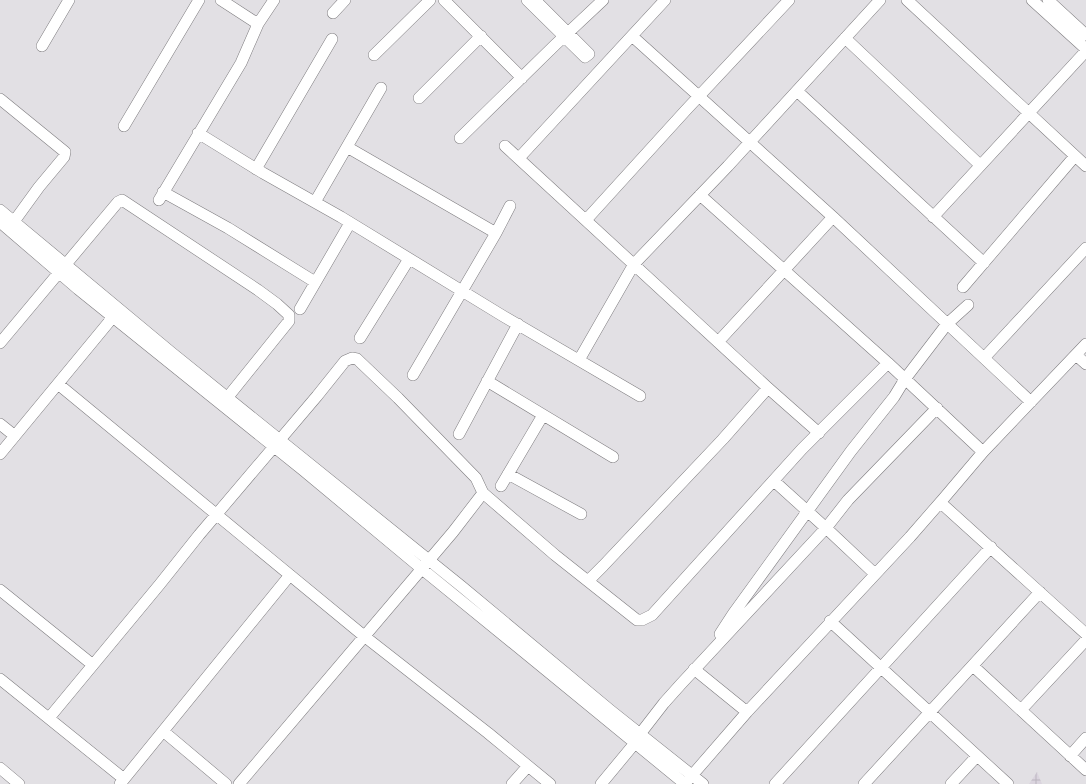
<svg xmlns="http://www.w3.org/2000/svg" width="1086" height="784" font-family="'PT Sans',sans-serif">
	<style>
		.industrial { fill: url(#industrial-grid) }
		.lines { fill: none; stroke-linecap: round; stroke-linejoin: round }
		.street-casing { stroke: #7e7c7f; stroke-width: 12 }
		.street { stroke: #fff; stroke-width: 11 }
	</style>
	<defs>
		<pattern id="industrial-grid" width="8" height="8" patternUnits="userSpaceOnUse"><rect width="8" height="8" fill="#dad4de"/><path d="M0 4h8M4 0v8" fill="none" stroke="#bab5be"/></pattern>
	</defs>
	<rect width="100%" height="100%" fill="#e2e0e4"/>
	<path class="industrial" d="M 1037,772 L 1042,784 L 1029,784 Z"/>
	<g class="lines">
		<g class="street-casing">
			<path id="street" d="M 221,0 L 258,24
				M 444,0 L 522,78
				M 527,0 L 585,57 L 589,54 L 535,0
				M 907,0 L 1086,166
				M 1032,0 L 1086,49
				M 1048,0 L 1086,35
				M 333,13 L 345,0
				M 632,36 L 833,217 L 1031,402
				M 845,38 L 980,165
				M 42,46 L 69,0
				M 374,55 L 430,0
				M 797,91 L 984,263
				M 419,98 L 481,36
				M 0,99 L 65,152 L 64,157 L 39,187 L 10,227
				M 124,126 L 199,0
				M 198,133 L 263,173 L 341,217 L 503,316 L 640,396
				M 460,138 L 555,45 L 603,0
				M 505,146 L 768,388 L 819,433
				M 347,147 L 496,233
				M 519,158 L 665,0
				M 256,169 L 332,39
				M 163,192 L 228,228 L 315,282
				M 700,195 L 888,363 L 983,452
				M 159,200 L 241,63 L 258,24 L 274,0
				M 315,202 L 381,88
				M 0,210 L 172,353 L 461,586 L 610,710 L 703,784
				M 933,217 L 1086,51
				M 586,220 L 686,110 L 789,0
				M 0,222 L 78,289 L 303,470 L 422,569 L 535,661 L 685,784
				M 963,287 L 1075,156
				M 300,309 L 350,223
				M 360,338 L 409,259
				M 718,342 L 833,217
				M 0,343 L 118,202 L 122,200 L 258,290 L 277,304 L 289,315 L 289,321 L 223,403
				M 1076,355 L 1086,364
				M 984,358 L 1086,248
				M 579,360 L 634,264 L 728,166 L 880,0
				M 413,375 L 496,233 L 510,206
				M 487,381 L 613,457
				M 58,384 L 364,636 L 488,733 L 550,784
				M 0,424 L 15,436
				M 459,434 L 518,324
				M 0,454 L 113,317
				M 508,474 L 581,514
				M 774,481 L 826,528 L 875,574
				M 501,486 L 543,415
				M 941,503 L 1086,634
				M 588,581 L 603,566 L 723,439 L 768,388
				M 0,590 L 93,665
				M 830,621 L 1008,784
				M 720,634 L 733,614 L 851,451 L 894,397 L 905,379 L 947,324 L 968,305
				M 973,666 L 1086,770
				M 694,669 L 747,712
				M 0,679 L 124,779
				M 1021,710 L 1086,640
				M 49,718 L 160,584 L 199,535 L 317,396 L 345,361 L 352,358 L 357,359 L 398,398 L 476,478 L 483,493 L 555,555 L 637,620 L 642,620 L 652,615 L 802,449 L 888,363
				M 163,731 L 226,784
				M 640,734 L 664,703 L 681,684 L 826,528 L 848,500 L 937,408
				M 1070,756 L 1086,738
				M 0,768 L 19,784
				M 688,780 L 747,712 L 910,537 L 944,498 L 983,452 L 1086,344
				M 120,784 L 290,575
				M 239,784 L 453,532 L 483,493
				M 512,784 L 528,766
				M 601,784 L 635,743
				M 775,784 L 991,547
				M 864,784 L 1040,592
				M 951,784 L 977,756"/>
		</g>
		<use href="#street" class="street"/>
	</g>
</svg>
